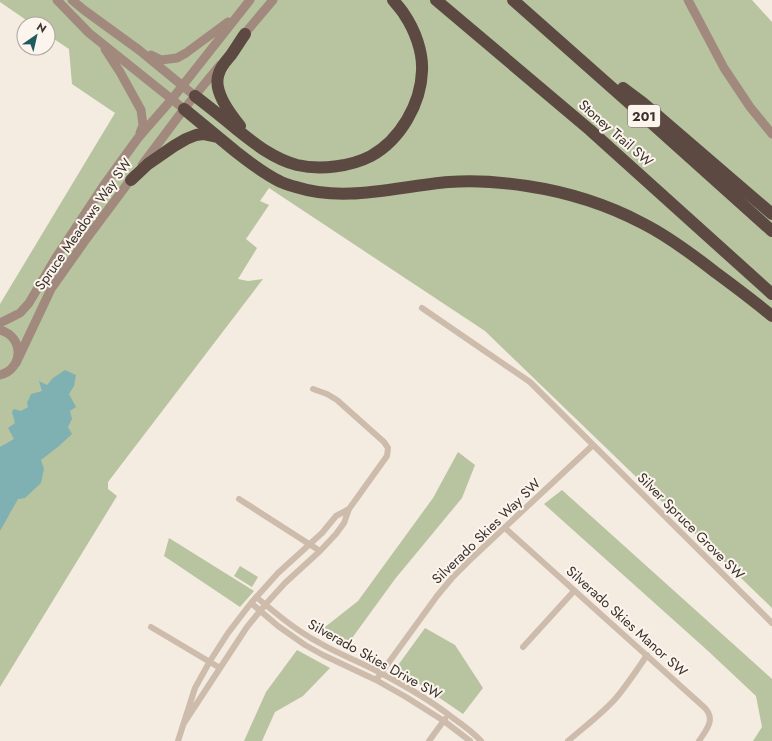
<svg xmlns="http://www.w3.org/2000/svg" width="772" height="741" font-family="Jost,sans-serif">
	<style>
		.green { fill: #b8c4a0 }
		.water { fill: #7fb0b2 }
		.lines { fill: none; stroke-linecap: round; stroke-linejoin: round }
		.street { stroke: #cdbbac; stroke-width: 6 }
		.secondary { stroke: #a18a7d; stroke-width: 9 }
		.highway { stroke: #5c4a42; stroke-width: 12 }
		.labels { text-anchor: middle; stroke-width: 4; stroke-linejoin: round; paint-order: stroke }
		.shield { fill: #fbf5ee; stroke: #756b66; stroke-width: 1 }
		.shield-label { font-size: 13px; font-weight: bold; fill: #3b302b }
		.street-label { font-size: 14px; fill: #3b302b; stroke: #fbf5ee }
	</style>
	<rect width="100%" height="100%" fill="#f4ebe1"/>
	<path class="green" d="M 0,0 L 752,0 L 772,22 L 772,608 L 485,331 L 269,188 L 260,201 L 269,205 L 246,239 L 257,248 L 238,279 L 248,281 L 263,279 L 108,482 L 108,489 L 117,496 L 0,687 L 0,304 L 115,113 L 72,84 L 69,49 L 48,35 L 48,24 L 32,24 L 0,2 Z
		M 458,452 L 475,465 L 462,498 L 395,579 L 347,645 L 320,631 L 358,601 L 433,498 Z
		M 562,490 L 772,679 L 772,741 L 753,741 L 762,727 L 756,696 L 707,650 L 544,504 Z
		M 169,538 L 254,591 L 240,607 L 164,556 Z
		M 240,566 L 258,577 L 252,587 L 234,576 Z
		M 425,628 L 455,645 L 483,688 L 463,714 L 396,668 Z
		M 297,650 L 330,668 L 303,696 L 275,712 L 262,741 L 244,741 L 266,692 Z"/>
	<path class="water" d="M 65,370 L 76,375 L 74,386 L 69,394 L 76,407 L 70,411 L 72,419 L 68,427 L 72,434 L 59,446 L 41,460 L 44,469 L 41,483 L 25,498 L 18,499 L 0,531 L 0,447 L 14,439 L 8,428 L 15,423 L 12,412 L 14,409 L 21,411 L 28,407 L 27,403 L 31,394 L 42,391 L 39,381 L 47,385 L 53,378 Z"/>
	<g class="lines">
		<path class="street" d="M 422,308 L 530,382 L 772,623
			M 239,499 L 320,551
			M 505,528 L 705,708 C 716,720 706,730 699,741
			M 256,597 C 276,613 295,630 318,642 C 336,653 356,660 375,670 C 402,684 429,699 453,718 C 463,725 473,732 481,741
			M 251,603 L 278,626 L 305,645 L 323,655 L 376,680 L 406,697 L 444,721 L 470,741
			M 151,627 L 220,668
			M 523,647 L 574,591
			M 376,680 L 437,596 L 452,578 L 472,558 L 593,445
			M 184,723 L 247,627 L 265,605 L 285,583 L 320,551 L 336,534 L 344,523 L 349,509 L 387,456 L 388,448 L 384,442 L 337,400 L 327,394 L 313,389
			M 178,741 L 195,688 L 210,661 L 228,633 L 251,603 L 278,573 L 322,533 L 336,516 L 349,509
			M 429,741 L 445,719
			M 568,741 C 584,727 602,714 616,698 C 627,685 637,670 647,655"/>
		<path class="secondary" d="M 57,0 L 89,33 L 184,109
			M 72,0 L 84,10 L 139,50 L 195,96
			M 688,0 L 724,68 L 750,107 L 772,134
			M 241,38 L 273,0
			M 105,49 L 120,72 L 141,110 L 143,125 L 140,133
			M 151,55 L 161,60 L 177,58 L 186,53 L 228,22
			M 142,165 L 184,109 L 220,65
			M 0,323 L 20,313 L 29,303 L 55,259 L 104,185 L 138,138 L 172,99 L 250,0
			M 0,330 C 24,336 24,369 0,375
			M 16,363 L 51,289 L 87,238 L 134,175"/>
		<path class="highway" d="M 436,0 L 590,130 L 772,294
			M 513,0 L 627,101 L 772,231
			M 623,88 L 643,103 L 772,214
			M 195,96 C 208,106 222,117 235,128 C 254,143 273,159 297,165 C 320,170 350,167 371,156 C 400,140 421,104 422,71 C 423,52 415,30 404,14 C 401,9 397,5 393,0
			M 184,109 C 201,123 218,137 235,151 C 249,162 264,174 281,182 C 286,184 291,186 296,187 C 346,203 398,186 449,182 C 474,180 501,182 527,186 C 567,192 606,204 642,223 C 668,236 692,254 715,272 C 734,286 754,301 772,316
			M 240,126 C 229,112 212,90 219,73 C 221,66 227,60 231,55 C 236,48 240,41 245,34
			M 131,180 L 148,164 L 174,146 L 186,139 L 196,135 L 203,134 L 217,137"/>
	</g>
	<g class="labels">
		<rect class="shield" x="628" y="105" width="32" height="22" rx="3"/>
		<g class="shield-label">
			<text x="644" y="121">201</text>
		</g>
		<g class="street-label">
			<text transform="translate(616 133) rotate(41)" y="5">Stoney Trail SW</text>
			<text transform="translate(83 224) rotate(-55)" y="5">Spruce Meadows Way SW</text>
			<text transform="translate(691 526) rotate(45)" y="5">Silver Spruce Grove SW</text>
			<text transform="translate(486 531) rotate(-44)" y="5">Silverado Skies Way SW</text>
			<text transform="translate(627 621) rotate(42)" y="5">Silverado Skies Manor SW</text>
			<text transform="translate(375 659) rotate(29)" y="5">Silverado Skies Drive SW</text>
		</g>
	</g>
	<g transform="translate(36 36) rotate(34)"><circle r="19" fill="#fbf5ee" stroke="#aea6a0"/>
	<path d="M0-3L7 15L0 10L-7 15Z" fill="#1f5a5e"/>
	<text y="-6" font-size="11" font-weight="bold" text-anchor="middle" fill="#3b302b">N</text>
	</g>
</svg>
